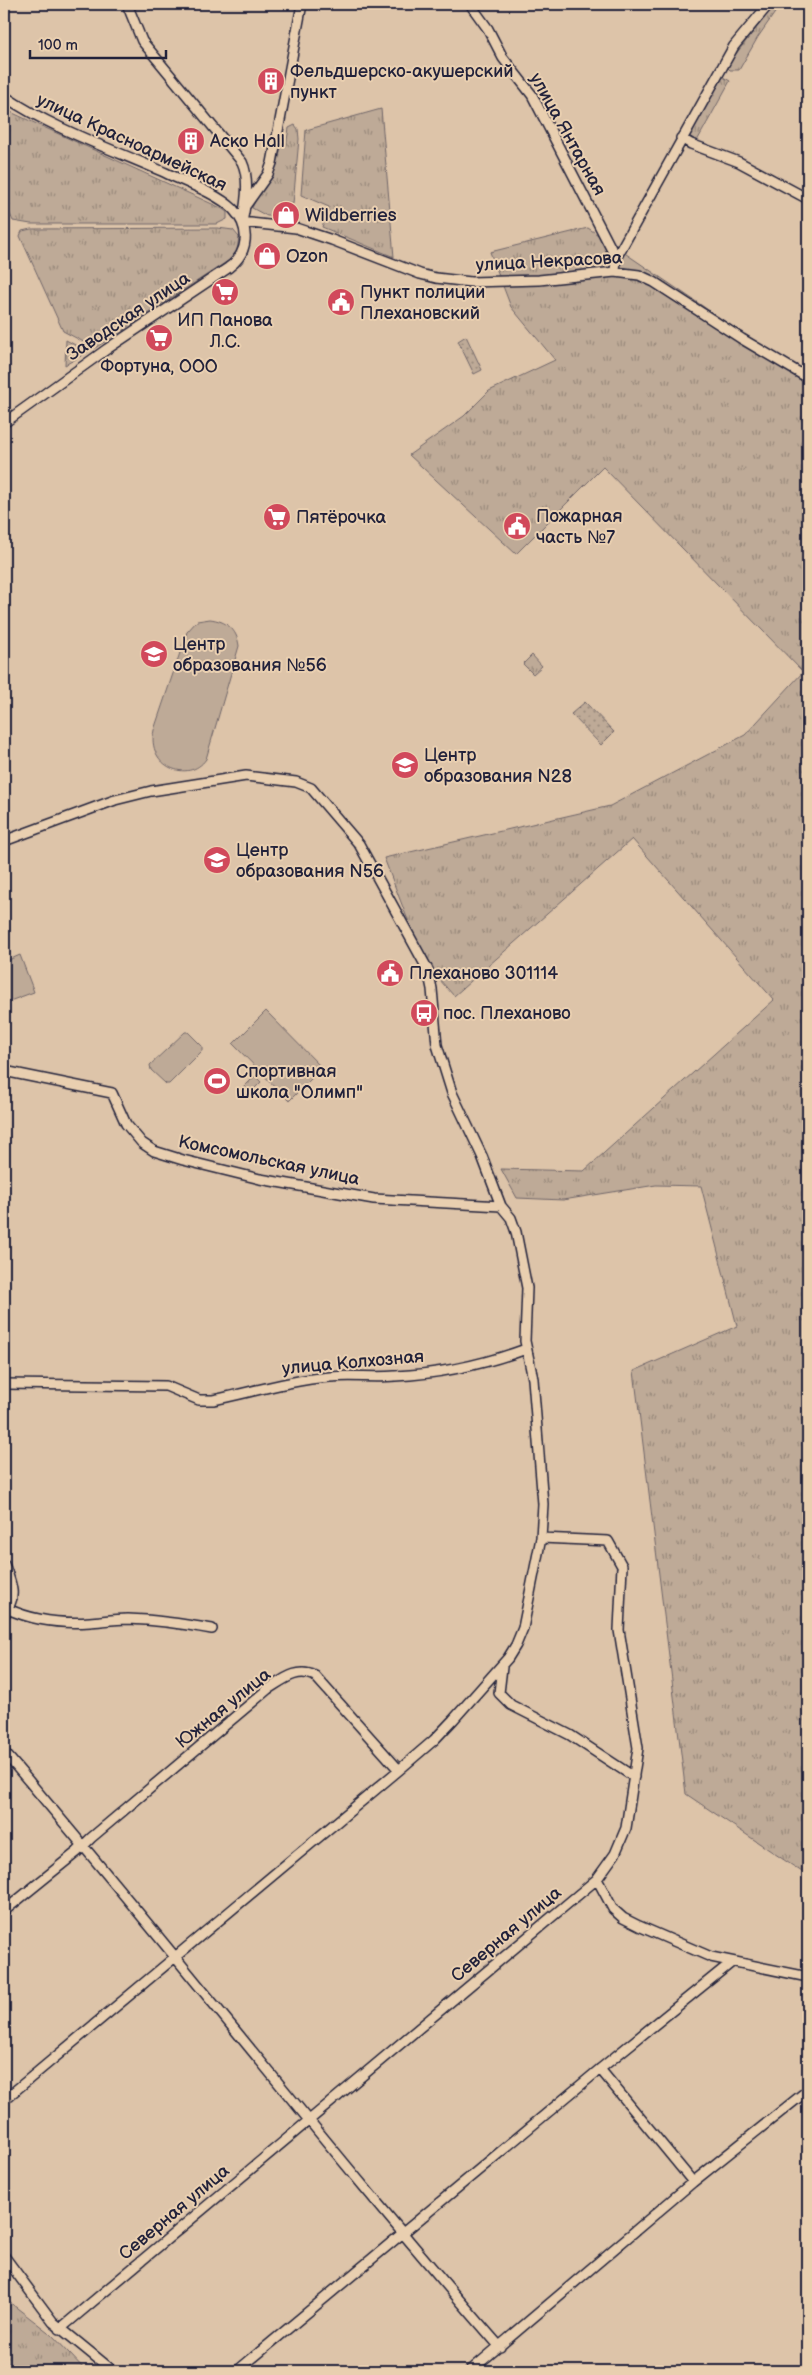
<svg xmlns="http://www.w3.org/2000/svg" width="812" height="2375" font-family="'Balsamiq Sans',sans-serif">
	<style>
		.grass { fill: url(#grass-tufts); stroke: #706669 }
		.park { fill: url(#park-dots); stroke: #706669 }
		.pitch { fill: #beaa97; stroke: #706669 }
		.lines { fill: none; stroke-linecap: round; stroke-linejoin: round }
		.street-casing { stroke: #22223b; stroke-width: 12 }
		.street { stroke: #e9cfb0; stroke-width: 9 }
		.labels { text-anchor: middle; stroke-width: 4; stroke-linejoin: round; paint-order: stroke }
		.poi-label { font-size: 18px; fill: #22223b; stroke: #e9cfb0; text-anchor: start }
		.street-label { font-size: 18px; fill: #22223b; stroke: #e9cfb0 }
	</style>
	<defs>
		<pattern id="grass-tufts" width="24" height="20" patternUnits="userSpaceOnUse" patternTransform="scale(1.25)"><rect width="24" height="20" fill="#beaa97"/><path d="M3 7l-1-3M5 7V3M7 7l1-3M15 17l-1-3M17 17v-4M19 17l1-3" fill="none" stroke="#9a8a7c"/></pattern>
		<pattern id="park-dots" width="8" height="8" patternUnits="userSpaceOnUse" patternTransform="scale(1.25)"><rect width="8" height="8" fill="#beaa97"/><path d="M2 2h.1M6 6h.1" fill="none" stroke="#9a8a7c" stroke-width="1.8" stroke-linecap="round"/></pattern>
	</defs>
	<rect width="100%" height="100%" fill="#ddc4a9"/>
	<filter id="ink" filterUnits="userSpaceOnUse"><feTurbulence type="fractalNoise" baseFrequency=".02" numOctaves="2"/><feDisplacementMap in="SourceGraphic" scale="10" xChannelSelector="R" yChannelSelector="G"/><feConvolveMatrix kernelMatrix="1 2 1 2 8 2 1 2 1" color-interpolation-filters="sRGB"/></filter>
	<g filter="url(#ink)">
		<path class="grass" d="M 775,4 L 781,4 L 758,37 L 739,70 L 730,70 L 727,67 L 728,64 Z
			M 723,77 L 730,81 L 697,141 L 689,136 Z
			M 4,109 L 221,208 L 227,212 L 227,219 L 217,224 L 31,224 L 13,221 L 4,200 Z
			M 381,109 L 394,257 L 322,227 L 329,207 L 301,195 L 306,130 Z
			M 295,125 L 298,129 L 299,139 L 293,204 L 278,202 L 276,216 L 267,216 L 252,208 L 258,194 L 270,178 L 281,145 L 286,146 L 289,128 Z
			M 218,228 L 233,230 L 239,237 L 237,250 L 231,259 L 95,348 L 63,331 L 20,236 L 22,231 L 31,229 Z
			M 588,228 L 808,378 L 808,1876 L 686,1794 L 634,1371 L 737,1326 L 701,1186 L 656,1185 L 563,1200 L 517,1198 L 501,1169 L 584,1171 L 774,1000 L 632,839 L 454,996 L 424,962 L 384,858 L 610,806 L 745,735 L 803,672 L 603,467 L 516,554 L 409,455 L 464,416 L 489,391 L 555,360 L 511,307 L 490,252 Z
			M 66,340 L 88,352 L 65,365 Z
			M 532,655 L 542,666 L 533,674 L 523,664 Z
			M 255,1076 L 261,1082 L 247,1096 L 241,1090 Z
			M 4,2298 L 52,2335 L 86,2371 L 4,2371 Z"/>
		<path class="park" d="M 466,336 L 482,370 L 474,374 L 458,341 Z
			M 585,702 L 614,732 L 601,745 L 571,714 Z"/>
		<path class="pitch" d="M 210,619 C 226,621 237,629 239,646 L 206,759 C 189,784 146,767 154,730 L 187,632 L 197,621 Z
			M 20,955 L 34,992 L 7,1002 L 4,995 L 4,962 Z
			M 266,1011 L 322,1068 L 289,1101 L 233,1044 Z
			M 185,1032 L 188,1032 L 202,1046 L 202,1051 L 169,1084 L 166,1084 L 151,1070 L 150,1065 Z"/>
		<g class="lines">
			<g class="street-casing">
				<path id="street" d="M 127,4 L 142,41 L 242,162 C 250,179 246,204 242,222
					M 470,4 L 488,29 L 503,58 L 532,95 L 616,258
					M 4,96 C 53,129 112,149 166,173 C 185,182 218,194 233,209 C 251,228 249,253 228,268 L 107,349 L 4,423
					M 681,138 L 691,144 L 739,162 L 808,199
					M 246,205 L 268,174 L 272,163 L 302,4
					M 242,222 L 296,228 L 332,240 L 420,274 L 436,278 L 471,282 L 539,280 L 615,272 L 639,275 L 654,282 L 742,339 L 808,378
					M 615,272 L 616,258 L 734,46 L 769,4
					M 4,841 L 115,800 L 151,791 L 246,776 L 296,782 L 311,788 L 359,844 L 428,970 L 432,989 L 437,1045 L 452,1093 L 482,1156 L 501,1206 L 511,1218 L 516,1232 L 527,1288 L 525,1341 L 533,1379 L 543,1504 L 541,1538 L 523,1628 L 516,1645 L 508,1658 L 453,1720 L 434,1740 L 399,1770 L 4,2100
					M 4,1071 L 112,1093 L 126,1124 L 142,1143 L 154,1151 L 183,1160 L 260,1179 L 374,1199 L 501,1206
					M 4,1384 L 166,1386 L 199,1400 L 213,1400 C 252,1392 290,1380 330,1377 C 352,1375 374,1378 395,1376 C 440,1374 485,1364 526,1349
					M 4,1564 C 10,1580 19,1598 4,1612
					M 8,1609 C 34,1621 61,1624 90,1622 C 103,1621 115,1619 128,1619 C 156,1620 184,1624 212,1629
					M 502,1667 L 499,1693 L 511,1705 L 570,1735 L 634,1777
					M 4,1752 C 172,1948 330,2152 500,2347
					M 597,1879 L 613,1909 L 623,1918 L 639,1926 L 711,1957 L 808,1977
					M 4,1911 L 77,1852 L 91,1838 L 268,1689 C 283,1680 297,1667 315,1676 L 399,1770
					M 600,2069 L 693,2182
					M 4,2256 L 53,2322 L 113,2371
					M 60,2329 L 597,1879 L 615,1854 L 626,1828 L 638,1748 L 619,1630 L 622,1566 L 608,1541 L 541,1538
					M 237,2371 L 600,2069 L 732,1962
					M 470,2371 L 693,2182 L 808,2090"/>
			</g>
			<use href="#street" class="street"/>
		</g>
	</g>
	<defs>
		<g id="building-disc" transform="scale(1.4375)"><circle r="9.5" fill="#d1495b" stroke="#e9cfb0"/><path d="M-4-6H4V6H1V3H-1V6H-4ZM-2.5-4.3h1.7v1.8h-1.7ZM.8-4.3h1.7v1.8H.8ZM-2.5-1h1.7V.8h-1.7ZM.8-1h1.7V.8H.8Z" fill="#fff"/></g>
		<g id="shop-disc" transform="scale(1.4375)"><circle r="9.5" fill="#d1495b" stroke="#e9cfb0"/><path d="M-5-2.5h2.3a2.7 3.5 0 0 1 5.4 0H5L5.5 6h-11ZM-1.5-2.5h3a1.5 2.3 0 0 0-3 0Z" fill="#fff"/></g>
		<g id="supermarket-disc" transform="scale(1.4375)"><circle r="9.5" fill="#d1495b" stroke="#e9cfb0"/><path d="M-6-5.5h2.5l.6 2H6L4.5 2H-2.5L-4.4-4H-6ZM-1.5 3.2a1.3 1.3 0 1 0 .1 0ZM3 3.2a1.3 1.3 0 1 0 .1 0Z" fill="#fff"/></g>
		<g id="civic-disc" transform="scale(1.4375)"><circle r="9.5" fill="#d1495b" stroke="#e9cfb0"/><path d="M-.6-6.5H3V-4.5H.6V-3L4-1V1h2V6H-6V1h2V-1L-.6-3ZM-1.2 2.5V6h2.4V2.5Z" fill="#fff"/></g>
		<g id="school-disc" transform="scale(1.4375)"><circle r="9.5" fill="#d1495b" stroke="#e9cfb0"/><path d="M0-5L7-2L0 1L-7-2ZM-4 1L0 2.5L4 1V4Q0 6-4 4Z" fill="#fff"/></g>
		<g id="bus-disc" transform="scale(1.4375)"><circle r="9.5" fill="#d1495b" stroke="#e9cfb0"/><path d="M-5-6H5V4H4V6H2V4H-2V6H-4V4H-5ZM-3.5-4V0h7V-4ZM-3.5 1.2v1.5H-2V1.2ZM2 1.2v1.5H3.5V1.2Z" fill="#fff"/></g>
		<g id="stadium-disc" transform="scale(1.4375)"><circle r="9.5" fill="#d1495b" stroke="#e9cfb0"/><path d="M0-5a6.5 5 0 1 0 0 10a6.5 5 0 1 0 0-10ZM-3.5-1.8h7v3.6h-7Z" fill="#fff"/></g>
	</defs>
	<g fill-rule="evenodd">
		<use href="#building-disc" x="271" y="81"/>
		<use href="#building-disc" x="191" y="141"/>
		<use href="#shop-disc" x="286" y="215"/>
		<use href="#shop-disc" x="267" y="256"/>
		<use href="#supermarket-disc" x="225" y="292"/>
		<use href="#civic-disc" x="341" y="302"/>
		<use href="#supermarket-disc" x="159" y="338"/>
		<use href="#supermarket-disc" x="277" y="517"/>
		<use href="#civic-disc" x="517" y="526"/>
		<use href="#school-disc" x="154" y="654"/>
		<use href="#school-disc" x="405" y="765"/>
		<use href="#school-disc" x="217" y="860"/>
		<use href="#civic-disc" x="390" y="973"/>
		<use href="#bus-disc" x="424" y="1013"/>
		<use href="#stadium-disc" x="217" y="1081"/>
	</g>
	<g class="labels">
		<g class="poi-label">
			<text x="290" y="77">Фельдшерско-акушерский<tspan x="290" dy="21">пункт</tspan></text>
			<text x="210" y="147">Аско Hall</text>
			<text x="305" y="221">Wildberries</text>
			<text x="286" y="262">Ozon</text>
			<text x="360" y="298">Пункт полиции<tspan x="360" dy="21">Плехановский</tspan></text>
			<text x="225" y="326" text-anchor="middle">ИП Панова<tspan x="225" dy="21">Л.С.</tspan></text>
			<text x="159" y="372" text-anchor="middle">Фортуна, ООО</text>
			<text x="536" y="522">Пожарная<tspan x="536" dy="21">часть №7</tspan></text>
			<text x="296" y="523">Пятёрочка</text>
			<text x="173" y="650">Центр<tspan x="173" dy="21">образования №56</tspan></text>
			<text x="424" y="761">Центр<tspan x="424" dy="21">образования N28</tspan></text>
			<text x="236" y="856">Центр<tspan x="236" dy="21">образования N56</tspan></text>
			<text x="409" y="979">Плеханово 301114</text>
			<text x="443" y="1019">пос. Плеханово</text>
			<text x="236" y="1077">Спортивная<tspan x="236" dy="21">школа "Олимп"</tspan></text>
		</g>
		<g class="street-label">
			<text transform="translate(568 134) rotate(61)" y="6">улица Янтарная</text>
			<text transform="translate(132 142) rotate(25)" y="6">улица Красноармейская</text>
			<text transform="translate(549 261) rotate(-3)" y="6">улица Некрасова</text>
			<text transform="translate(128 316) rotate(-34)" y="6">Заводская улица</text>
			<text transform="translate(269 1160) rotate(12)" y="6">Комсомольская улица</text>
			<text transform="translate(353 1362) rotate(-5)" y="6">улица Колхозная</text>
			<text transform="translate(223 1708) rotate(-39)" y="6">Южная улица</text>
			<text transform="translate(506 1934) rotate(-40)" y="6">Северная улица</text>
			<text transform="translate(174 2212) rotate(-40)" y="6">Северная улица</text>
		</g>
	</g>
	<rect width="812" height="2375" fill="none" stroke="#e9cfb0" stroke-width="20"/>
	<rect x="10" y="10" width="792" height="2355" fill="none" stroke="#22223b" stroke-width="2" filter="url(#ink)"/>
	<path d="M30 50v8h136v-8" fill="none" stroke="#22223b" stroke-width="2.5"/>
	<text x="38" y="50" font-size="15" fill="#22223b" stroke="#e9cfb0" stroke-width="4" paint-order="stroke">100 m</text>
</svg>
